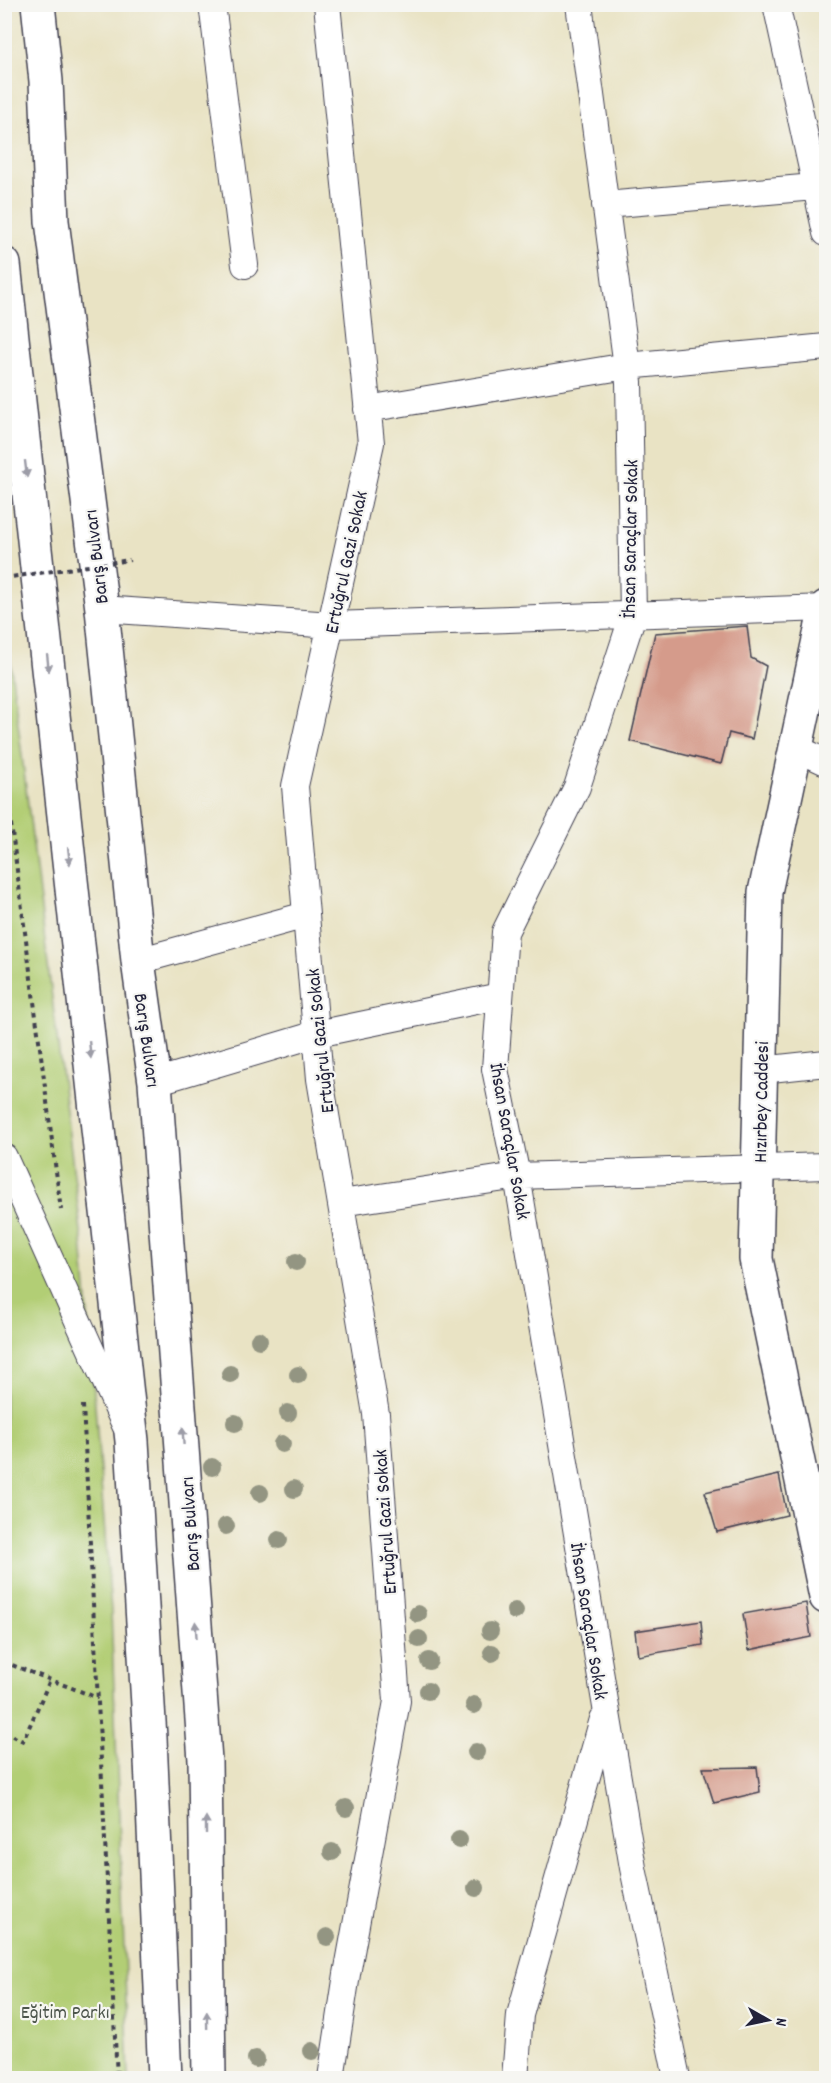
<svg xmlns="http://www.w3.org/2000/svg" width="831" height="2083" font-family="Dekko,sans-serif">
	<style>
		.green { fill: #b2ce74; stroke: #6a7858; stroke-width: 1.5 }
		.building { fill: #d59b8b }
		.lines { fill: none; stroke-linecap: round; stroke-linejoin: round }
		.street-casing { stroke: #403f50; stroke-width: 28 }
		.secondary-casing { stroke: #403f50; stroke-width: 36 }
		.primary-casing { stroke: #403f50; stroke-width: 36 }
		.path { stroke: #403f50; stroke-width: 4; stroke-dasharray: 4.5 4.5; stroke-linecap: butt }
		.street { stroke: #fff; stroke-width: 26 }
		.secondary { stroke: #fff; stroke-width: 33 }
		.primary { stroke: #fff; stroke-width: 33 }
		.path-bridge { stroke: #403f50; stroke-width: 4; stroke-dasharray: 4.5 4.5; stroke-linecap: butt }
		.tree { fill: #939582 }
		.oneway { fill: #9c9ca7 }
		.labels { text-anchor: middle; stroke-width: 4.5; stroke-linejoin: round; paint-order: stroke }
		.street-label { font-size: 20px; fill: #22223b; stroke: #f6f6f2 }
		.park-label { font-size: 20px; fill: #4d564c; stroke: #f6f6f2 }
	</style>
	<rect width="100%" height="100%" fill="#f6f6f2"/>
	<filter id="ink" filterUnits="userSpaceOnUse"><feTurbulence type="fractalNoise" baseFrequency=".0167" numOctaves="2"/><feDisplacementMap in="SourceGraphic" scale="12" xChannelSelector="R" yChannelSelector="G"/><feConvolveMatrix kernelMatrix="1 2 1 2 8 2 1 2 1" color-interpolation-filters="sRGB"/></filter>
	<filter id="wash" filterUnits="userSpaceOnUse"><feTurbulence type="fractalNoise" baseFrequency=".008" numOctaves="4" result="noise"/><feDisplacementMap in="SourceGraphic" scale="24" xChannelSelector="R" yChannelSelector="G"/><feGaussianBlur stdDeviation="1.35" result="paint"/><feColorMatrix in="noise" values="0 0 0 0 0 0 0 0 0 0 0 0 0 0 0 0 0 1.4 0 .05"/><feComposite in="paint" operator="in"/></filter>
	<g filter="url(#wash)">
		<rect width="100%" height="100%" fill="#e9e3c4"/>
		<path class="green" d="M 4,611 L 82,1239 L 111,1611 L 129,2078 L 5,2078 Z"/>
		<g id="blocks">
			<path class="building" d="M 747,626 L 751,658 L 766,666 L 752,739 L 729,733 L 721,764 L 630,741 L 655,633 Z
				M 779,1475 L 787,1515 L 717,1532 L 705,1492 Z
				M 806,1603 L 811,1637 L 749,1650 L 743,1614 Z
				M 701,1621 L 703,1645 L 638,1656 L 635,1631 Z
				M 757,1767 L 760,1792 L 714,1803 L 703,1768 Z"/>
		</g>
	</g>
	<g filter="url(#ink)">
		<use href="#blocks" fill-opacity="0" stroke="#403f50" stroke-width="1.5"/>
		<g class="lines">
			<g class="street-casing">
				<path id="street" d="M 212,4 L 245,265
					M 327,4 L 371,443 L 295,786 L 320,1079 L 376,1414 L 397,1701 L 347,1974 L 331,2078
					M 579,4 L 629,382 L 633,615 L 577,787 L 505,932 L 495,1069 L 517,1176 L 633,1868 L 677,2078
					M 776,4 L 826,233
					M 605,205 L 826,186
					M 367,409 L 627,366 L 826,347
					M 102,609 L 332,625 L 826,608
					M 796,748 L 826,762
					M 138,961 L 306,915
					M 761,1070 L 826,1063
					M 155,1082 L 317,1034 L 500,996
					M 4,1157 L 125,1425
					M 341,1203 L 517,1176 L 826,1166
					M 515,2078 L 520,2015 L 603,1719"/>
			</g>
			<g class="secondary-casing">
				<path id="secondary" d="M 826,607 L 765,892 L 756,1259 L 826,1597"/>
			</g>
			<g class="primary-casing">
				<path id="primary" d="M 38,4 L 46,81 L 52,221 L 102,609 L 138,961 L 155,1082 L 205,1760 L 209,2078
					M 4,264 L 132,1441 L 150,1738 L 165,2078"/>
			</g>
			<path class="path" d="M 4,770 L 61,1210
				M 83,1405 L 117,2078
				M 4,1662 L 98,1698
				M 4,1732 L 23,1741 L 50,1680"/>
			<use href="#street" class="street"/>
			<use href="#secondary" class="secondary"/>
			<use href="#primary" class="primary"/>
			<path class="path-bridge" d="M 4,578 L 130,560"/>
		</g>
		<g class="tree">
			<circle cx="296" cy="1262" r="9"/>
			<circle cx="259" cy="1340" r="9"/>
			<circle cx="230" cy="1374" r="9"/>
			<circle cx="298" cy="1375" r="9"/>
			<circle cx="288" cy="1413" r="9"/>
			<circle cx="235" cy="1423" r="9"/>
			<circle cx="282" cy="1444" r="9"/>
			<circle cx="212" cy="1467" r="9"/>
			<circle cx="294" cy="1489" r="9"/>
			<circle cx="260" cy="1493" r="9"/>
			<circle cx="226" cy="1526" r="9"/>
			<circle cx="279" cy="1540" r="9"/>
			<circle cx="515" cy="1611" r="9"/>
			<circle cx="418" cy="1614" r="9"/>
			<circle cx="490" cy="1631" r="9"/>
			<circle cx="419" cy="1639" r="9"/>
			<circle cx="492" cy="1653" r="9"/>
			<circle cx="429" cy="1661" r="9"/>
			<circle cx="428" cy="1691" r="9"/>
			<circle cx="474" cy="1705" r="9"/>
			<circle cx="476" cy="1752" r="9"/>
			<circle cx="346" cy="1808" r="9"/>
			<circle cx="459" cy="1840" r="9"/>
			<circle cx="332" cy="1852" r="9"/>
			<circle cx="476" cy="1888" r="9"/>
			<circle cx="327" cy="1937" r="9"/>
			<circle cx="312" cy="2051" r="9"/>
			<circle cx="256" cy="2059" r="9"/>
		</g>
		<defs><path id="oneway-solid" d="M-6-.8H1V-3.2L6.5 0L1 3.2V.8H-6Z" transform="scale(1.5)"/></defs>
		<g class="oneway">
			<use href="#oneway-solid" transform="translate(26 469) rotate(83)"/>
			<use href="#oneway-solid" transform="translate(48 663) rotate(84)"/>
			<use href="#oneway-solid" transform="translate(69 856) rotate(84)"/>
			<use href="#oneway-solid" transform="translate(90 1050) rotate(84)"/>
			<use href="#oneway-solid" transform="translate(183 1436) rotate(-94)"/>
			<use href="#oneway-solid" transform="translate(196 1630) rotate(-94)"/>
			<use href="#oneway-solid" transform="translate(206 1825) rotate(-90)"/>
			<use href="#oneway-solid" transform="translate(207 2020) rotate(-91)"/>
		</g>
	</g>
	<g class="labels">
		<g class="street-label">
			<text transform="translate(629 539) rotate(-89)" y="7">İhsan Saraçlar Sokak</text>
			<text transform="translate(95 557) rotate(-97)" y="7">Barış Bulvarı</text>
			<text transform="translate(345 562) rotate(-78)" y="7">Ertuğrul Gazi Sokak</text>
			<text transform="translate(148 1040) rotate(82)" y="7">Barış Bulvarı</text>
			<text transform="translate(319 1041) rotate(-96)" y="7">Ertuğrul Gazi Sokak</text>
			<text transform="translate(760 1102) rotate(-89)" y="7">Hızırbey Caddesi</text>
			<text transform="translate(511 1141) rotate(80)" y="7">İhsan Saraçlar Sokak</text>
			<text transform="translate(384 1522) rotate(-94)" y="7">Ertuğrul Gazi Sokak</text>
			<text transform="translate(189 1524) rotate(-94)" y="7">Barış Bulvarı</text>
			<text transform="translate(590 1621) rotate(81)" y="7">İhsan Saraçlar Sokak</text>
		</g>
		<g class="park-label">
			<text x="65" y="2018">Eğitim Parkı</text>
		</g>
	</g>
	<rect width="831" height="2083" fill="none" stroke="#f6f6f2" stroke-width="24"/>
	<g transform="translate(768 2020) rotate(99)" stroke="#f6f6f2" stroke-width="4.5" paint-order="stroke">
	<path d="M0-4.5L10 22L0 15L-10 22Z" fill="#22223b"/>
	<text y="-9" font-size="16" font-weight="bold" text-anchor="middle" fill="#22223b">N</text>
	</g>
</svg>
